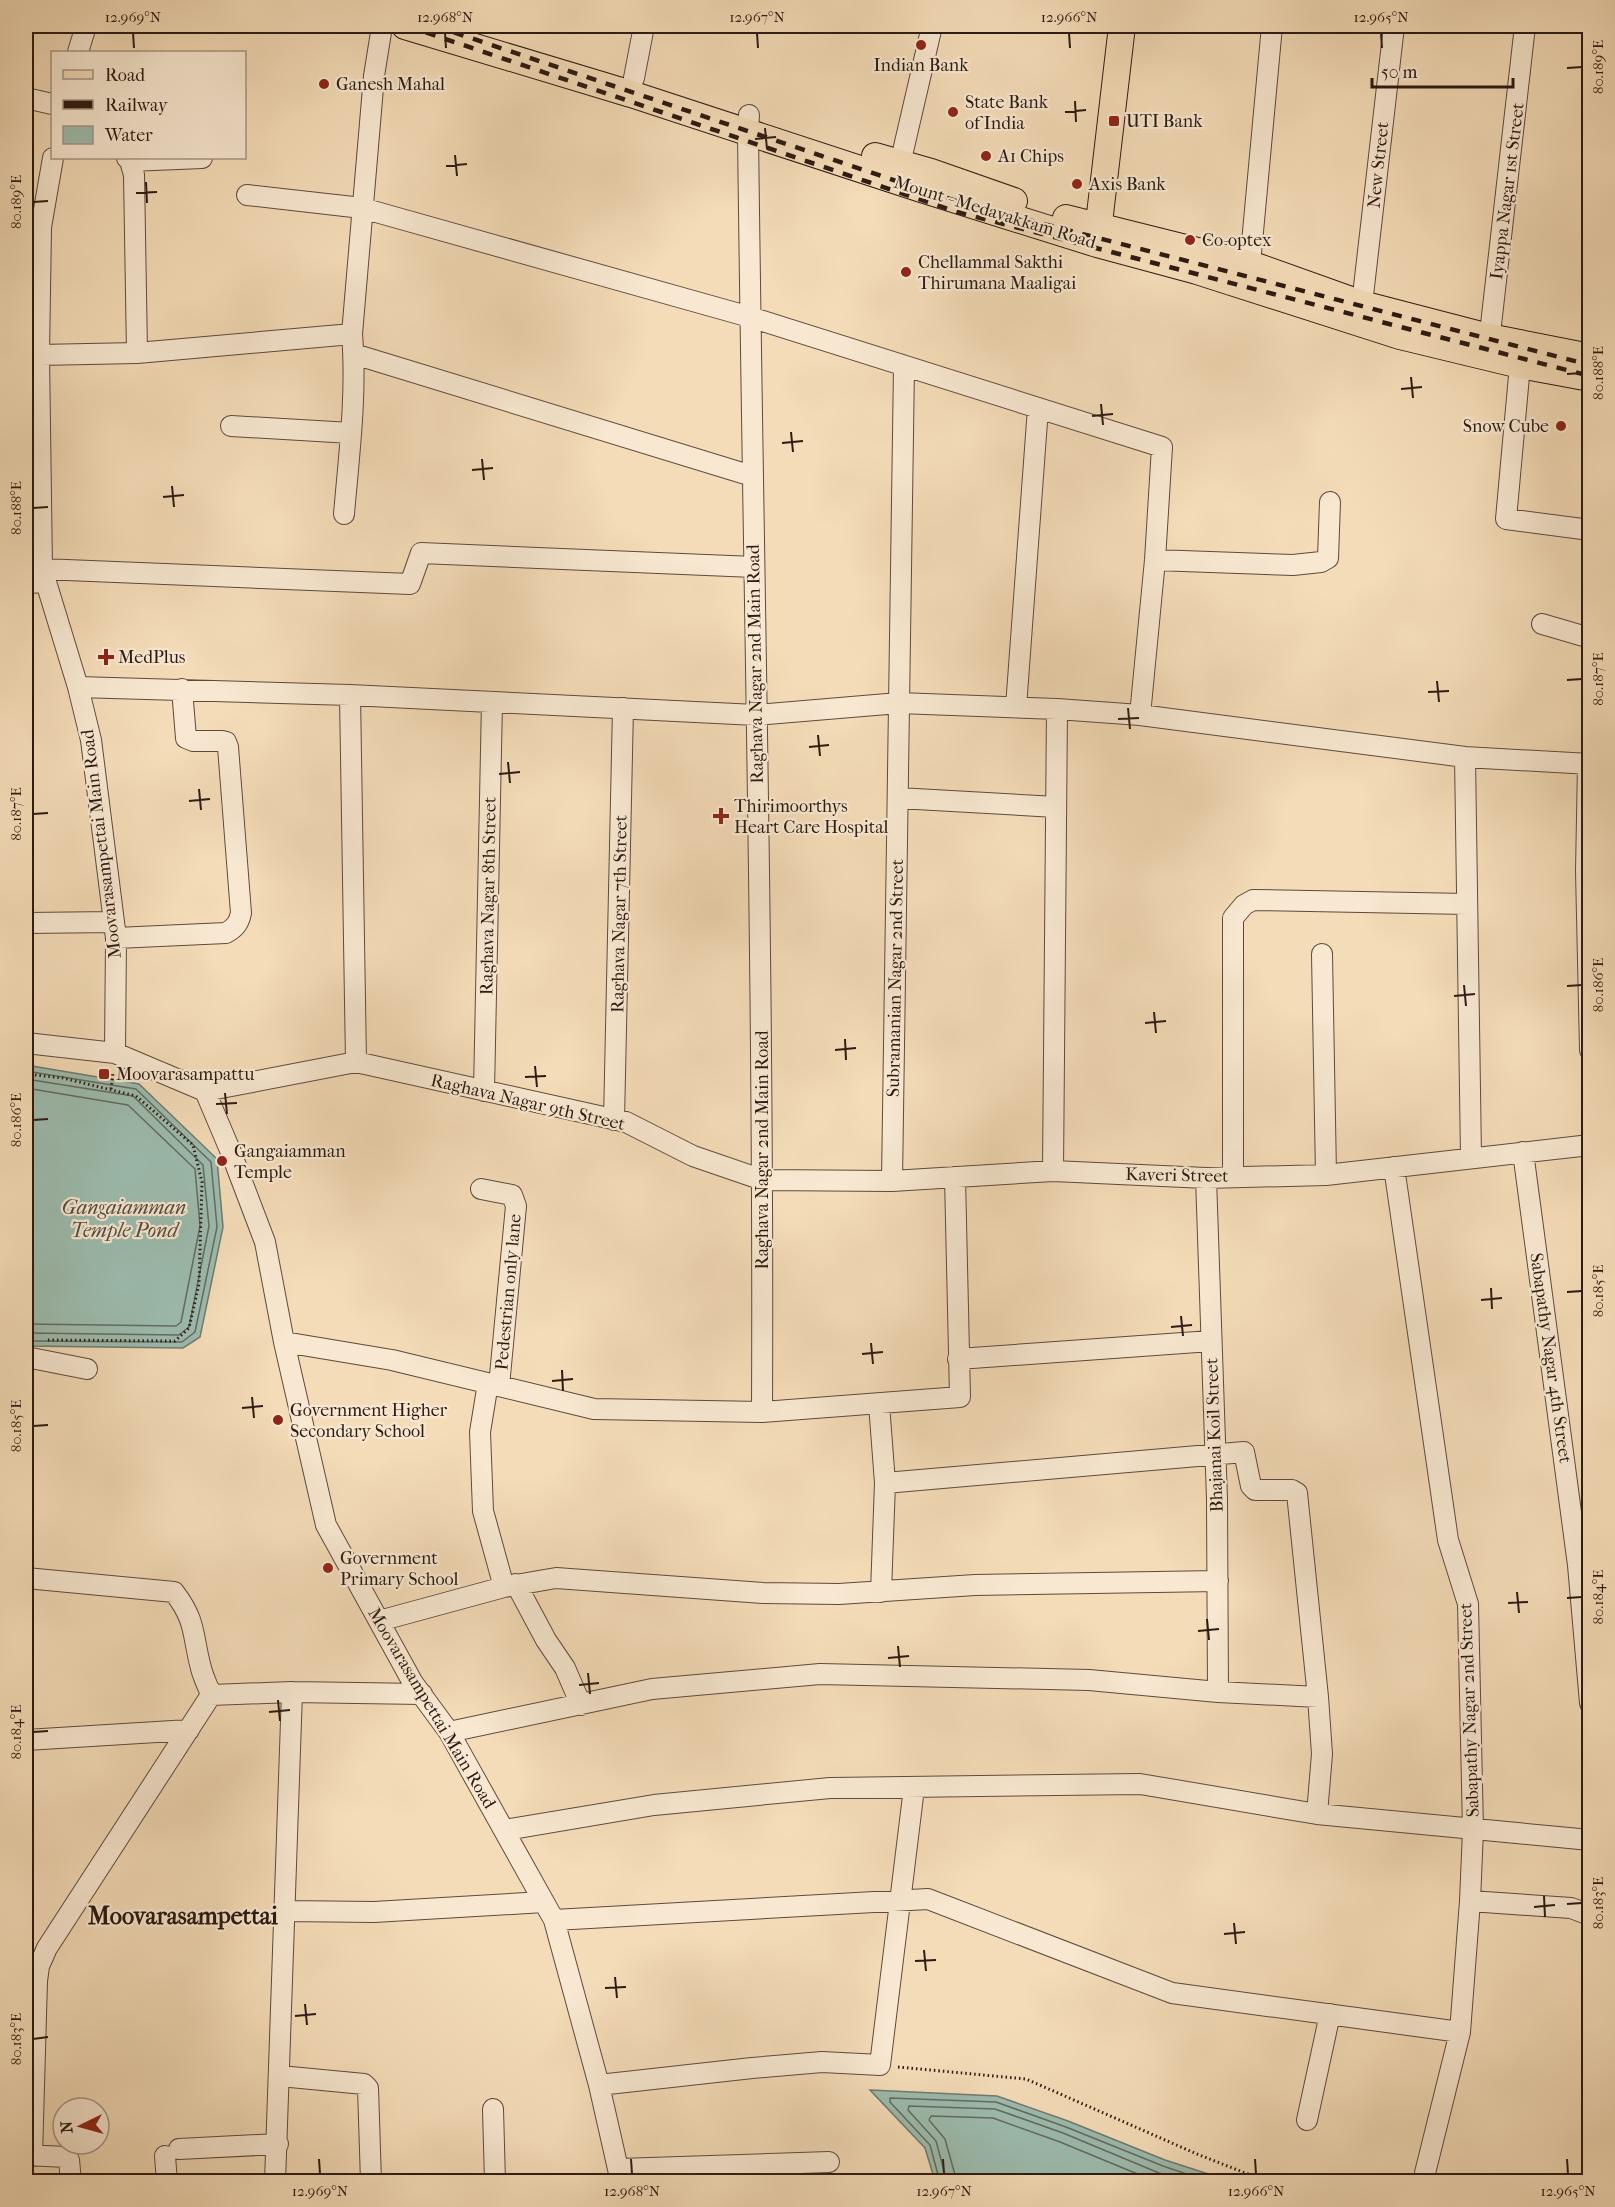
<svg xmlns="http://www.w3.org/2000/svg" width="1615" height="2207" font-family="'IM FELL French Canon',serif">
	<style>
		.water { fill: #9cbcaf; stroke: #6f7b71; stroke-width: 1.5 }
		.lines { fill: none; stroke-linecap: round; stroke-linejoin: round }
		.shore { stroke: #646b61; stroke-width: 1.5 }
		.minor-casing { stroke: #5e4a3c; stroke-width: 22 }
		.major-casing { stroke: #2c1a13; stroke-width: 28 }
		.path { stroke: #2c1a13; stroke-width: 3; stroke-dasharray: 1.5 3; stroke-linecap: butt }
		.minor { stroke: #f8e8d1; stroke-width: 20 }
		.major { stroke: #f4dcb8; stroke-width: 26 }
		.rail { stroke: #2c1a13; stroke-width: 4.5; stroke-dasharray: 10 10; stroke-linecap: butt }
		.ticks { fill: none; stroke: #2c1a13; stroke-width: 2 }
		.poi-dot { fill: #8f2418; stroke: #f8e8d1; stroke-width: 2 }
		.labels { text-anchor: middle; stroke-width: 4.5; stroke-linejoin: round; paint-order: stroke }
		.poi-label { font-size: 18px; fill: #2c1a13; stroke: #f8e8d1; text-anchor: start }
		.street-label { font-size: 18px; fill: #2c1a13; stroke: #f8e8d1 }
		.water-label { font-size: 20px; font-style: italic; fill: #4e4b42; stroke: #f8e8d1 }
		.district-label { font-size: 24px; font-weight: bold; fill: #2c1a13; stroke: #f8e8d1 }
		.neatline { fill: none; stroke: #2c1a13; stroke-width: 2 }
		.ticks-label { font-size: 15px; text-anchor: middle; fill: #2c1a13 }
	</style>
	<rect width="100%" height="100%" fill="#f4dcb8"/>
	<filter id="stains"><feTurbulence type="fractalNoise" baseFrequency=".00333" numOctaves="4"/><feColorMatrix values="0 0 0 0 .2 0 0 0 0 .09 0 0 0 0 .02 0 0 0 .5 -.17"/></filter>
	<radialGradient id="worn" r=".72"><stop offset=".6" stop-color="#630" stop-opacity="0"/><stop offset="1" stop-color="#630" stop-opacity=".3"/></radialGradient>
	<path class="water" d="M 26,1065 L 139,1084 L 217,1159 L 223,1227 L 200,1337 L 183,1348 L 26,1346 Z
		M 870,2090 L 997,2096 L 1068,2121 L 1165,2160 L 1230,2181 L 935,2181 L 925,2148 Z"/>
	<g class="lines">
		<path class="shore" d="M 26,1071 L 136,1089 L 211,1162 L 217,1227 L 195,1332 L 182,1342 L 26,1341
			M 26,1079 L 133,1096 L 203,1165 L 209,1226 L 189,1327 L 179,1335 L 26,1333
			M 26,1088 L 128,1105 L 195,1169 L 200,1226 L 181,1322 L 176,1326 L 26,1324
			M 940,2182 L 930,2145 L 890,2102 L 890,2098 L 996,2102 L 1066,2127 L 1163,2166 L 1210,2182
			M 947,2182 L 936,2141 L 908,2110 L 909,2106 L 995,2109 L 1063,2133 L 1159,2173 L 1186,2182
			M 957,2182 L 945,2139 L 929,2120 L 931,2116 L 993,2118 L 1060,2142 L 1157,2182"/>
		<g class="minor-casing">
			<path id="minor" d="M 78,52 L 86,26
				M 634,78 L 644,26
				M 26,98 L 52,104
				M 749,115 L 748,132 C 753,559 764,985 762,1412
				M 53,158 L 41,227 L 39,355 L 42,569 L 78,687 L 91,740 L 116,938 L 115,1053
				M 127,158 L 130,161 L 134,175 L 137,353
				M 130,161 L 202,158
				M 900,164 L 932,26
				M 247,195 L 362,208 L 750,317 L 1162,447 L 1155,560 L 1140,715
				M 1250,264 L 1272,26
				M 1362,304 L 1394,26
				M 1488,351 L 1525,26
				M 28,353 L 39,355 L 137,353 L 352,334
				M 354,354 L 752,476
				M 1520,365 L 1506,519 L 1590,530
				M 231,426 L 351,433
				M 344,514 C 349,455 357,393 352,334 L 374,76 L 382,26
				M 1155,560 L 1293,565 L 1321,562 L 1328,558 L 1330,502
				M 42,569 L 410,584 L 421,553 L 754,567
				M 26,583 L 46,582
				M 1542,624 L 1590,638
				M 78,687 L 350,695 L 756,715 L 899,703 L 1057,709 L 1140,715 L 1465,757 L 1590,764
				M 350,695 L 356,1062
				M 1016,707 L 1038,408
				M 1465,757 L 1471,1157
				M 1588,764 L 1586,871 L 1590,1050
				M 898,798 L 1056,807
				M 26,923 L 114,922
				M 116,938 L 226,933 C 235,928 239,923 241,913 L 228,747 L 226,742 L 222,741 L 193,741 L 186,738 L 182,689
				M 1322,954 L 1326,1175
				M 26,1043 L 115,1053 L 205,1091 L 230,1150 L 265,1242 L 284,1342 L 326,1525 L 413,1683 L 449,1732 L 554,1920 L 599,2085 L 621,2182
				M 205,1091 L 356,1062 L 626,1122 L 693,1156 L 763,1180 L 892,1181 L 1053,1171 L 1206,1178 L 1326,1175 L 1590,1145
				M 484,1091 L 492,702
				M 614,1120 L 623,708
				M 1523,1152 L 1578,1565
				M 1394,1167 L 1448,1540 L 1468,1604 L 1473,1830 L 1470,1901 L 1460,2032 L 1425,2173 L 1427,2182
				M 1053,1171 L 1057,709
				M 1233,1177 L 1233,918 L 1244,905 L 1253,900 L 1467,904
				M 1206,1178 L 1217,1499 L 1218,1692
				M 892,1181 L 904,366
				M 481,1189 L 512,1195 L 516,1206 L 499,1386
				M 284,1342 L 392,1360 L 594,1409 L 762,1412 L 960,1397 L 955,1177
				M 26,1357 L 87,1369
				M 958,1359 L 1211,1341
				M 488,1383 L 480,1432 L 483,1511 L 504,1587
				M 1590,1564 L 1578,1565 L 1590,1703
				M 26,1578 L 174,1592 C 197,1622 192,1635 201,1668 C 203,1677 208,1686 211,1695 L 292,1692 L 422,1694
				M 516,1584 L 546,1640 L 565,1668 L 581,1705
				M 881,1592 L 885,1483
				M 379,1621 L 504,1587 L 556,1578 L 763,1593 L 839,1594 L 975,1585 L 1218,1581
				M 449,1732 L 652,1689 L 820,1674 L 1089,1680 L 1218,1692 L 1318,1697 L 1297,1493 L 1292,1490 L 1255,1490 L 1251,1486 L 1244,1452 L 885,1483 L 879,1404
				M 26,1740 L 189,1730
				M 1317,1814 L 1322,1754 L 1318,1697
				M 505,1830 L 654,1805 L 830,1788 L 1140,1784 L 1317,1814 L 1590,1840
				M 1470,1901 L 1571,1908 L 1590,1915
				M 285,1911 L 374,1912 L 544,1902
				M 554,1920 L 928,1899 L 1172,1993 L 1460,2032
				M 280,2076 L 364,2084 L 368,2088 L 371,2182
				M 599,2085 L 752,2068 L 822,2062 L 880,2065 L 914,1788
				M 493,2109 L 495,2182
				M 1307,2120 L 1330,2014
				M 179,2149 L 278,2144
				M 26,2155 L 66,2157 L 69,2160 L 71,2182
				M 32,2156 L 37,1981 L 39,1966 L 47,1948 L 211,1695
				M 165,2156 L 167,2182
				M 619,2169 L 829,2162
				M 275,2182 L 292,1692"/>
		</g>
		<g class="major-casing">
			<path id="major" d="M 405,26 L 631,94 L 921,189 L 1097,244 L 1197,271 L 1400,336 L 1520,365 L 1590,378
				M 875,156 L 931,172 L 1014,201
				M 1066,218 L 1250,264 L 1362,304 L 1489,337 L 1590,357
				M 1097,240 L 1122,26"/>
		</g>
		<path class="path" d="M 26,1074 L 63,1078 L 136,1096 L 193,1145 L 202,1182 L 199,1284 L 189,1328 L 175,1341 L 47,1340
			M 111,1089 L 113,1073
			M 898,2067 L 1026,2079 L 1197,2154 L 1268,2182"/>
		<use href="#minor" class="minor"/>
		<use href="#major" class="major"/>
		<path class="rail" d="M 407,26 L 957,212 L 1590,376
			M 435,26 L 959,202 L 1590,365"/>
	</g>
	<path class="ticks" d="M 133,33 L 134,48M 445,33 L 446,48M 757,33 L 758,48M 1069,33 L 1070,48M 1381,33 L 1382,48M 1567,68 L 1582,67M 1075,101 L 1076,122M 1065,112 L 1086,110M 765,128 L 767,149M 755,139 L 776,137M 455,155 L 457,176M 446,166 L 467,164M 146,182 L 147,203M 136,193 L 157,192M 33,202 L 48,201M 1567,374 L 1582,373M 1411,377 L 1413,398M 1401,389 L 1422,387M 1101,404 L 1103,425M 1092,416 L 1113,414M 791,432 L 793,452M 782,443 L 803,441M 482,459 L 484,480M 472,470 L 493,468M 172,486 L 174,507M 163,497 L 184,495M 33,508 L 48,507M 1567,680 L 1582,679M 1437,681 L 1439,702M 1428,692 L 1449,691M 1128,708 L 1130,729M 1118,719 L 1139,718M 818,735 L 820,756M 809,747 L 829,745M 508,762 L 510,783M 499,774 L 520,772M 199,789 L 201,810M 189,801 L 210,799M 33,814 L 48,813M 1464,985 L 1466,1006M 1567,986 L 1582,985M 1454,996 L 1475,994M 1154,1012 L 1156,1033M 1145,1023 L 1166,1021M 845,1039 L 846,1060M 835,1050 L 856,1048M 535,1066 L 537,1087M 525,1077 L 546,1076M 225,1093 L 227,1114M 216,1104 L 237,1103M 33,1120 L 48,1119M 1491,1288 L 1492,1309M 1567,1292 L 1582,1291M 1481,1300 L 1502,1298M 1181,1316 L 1183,1336M 1171,1327 L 1192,1325M 871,1343 L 873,1364M 862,1354 L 883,1352M 562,1370 L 563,1391M 552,1381 L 573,1379M 252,1397 L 254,1418M 242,1408 L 263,1406M 33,1426 L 48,1425M 1517,1592 L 1519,1613M 1567,1598 L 1582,1597M 1508,1603 L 1528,1602M 1207,1619 L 1209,1640M 1198,1631 L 1219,1629M 898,1646 L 900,1667M 888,1658 L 909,1656M 588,1673 L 590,1694M 579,1685 L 599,1683M 278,1700 L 280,1721M 269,1712 L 290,1710M 33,1732 L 48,1731M 1544,1896 L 1545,1917M 1567,1904 L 1582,1903M 1534,1907 L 1555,1905M 1234,1923 L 1236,1944M 1224,1934 L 1245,1932M 924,1950 L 926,1971M 915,1961 L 936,1960M 615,1977 L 617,1998M 605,1988 L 626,1987M 305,2004 L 307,2025M 295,2016 L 316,2014M 33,2039 L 48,2037M 319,2159 L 320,2174M 631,2159 L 632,2174M 943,2159 L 944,2174M 1255,2159 L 1256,2174M 1567,2159 L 1568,2174"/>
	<g class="poi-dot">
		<circle cx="921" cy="45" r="6"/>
		<circle cx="324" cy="84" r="6"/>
		<circle cx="953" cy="112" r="6"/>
		<rect x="1108" y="115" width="12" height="12" rx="3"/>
		<circle cx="986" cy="156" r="6"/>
		<circle cx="1077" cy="184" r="6"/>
		<circle cx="1190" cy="240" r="6"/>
		<circle cx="906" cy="272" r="6"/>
		<circle cx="1561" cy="426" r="6"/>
		<path d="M103 648h6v6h6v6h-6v6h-6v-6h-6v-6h6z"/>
		<path d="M718 807h6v6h6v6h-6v6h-6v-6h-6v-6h6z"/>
		<rect x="98" y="1068" width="12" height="12" rx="3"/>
		<circle cx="222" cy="1161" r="6"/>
		<circle cx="278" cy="1420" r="6"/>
		<circle cx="328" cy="1568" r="6"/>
	</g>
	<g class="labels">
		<g class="poi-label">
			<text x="921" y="71" text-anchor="middle">Indian Bank</text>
			<text x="336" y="90">Ganesh Mahal</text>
			<text x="965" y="108">State Bank<tspan x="965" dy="21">of India</tspan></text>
			<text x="1126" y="127">UTI Bank</text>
			<text x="998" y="162">A1 Chips</text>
			<text x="1089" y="190">Axis Bank</text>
			<text x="1202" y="246">Co-optex</text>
			<text x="918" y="268">Chellammal Sakthi<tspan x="918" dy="21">Thirumana Maaligai</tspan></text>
			<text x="1549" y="432" text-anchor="end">Snow Cube</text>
			<text x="118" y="663">MedPlus</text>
			<text x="734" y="812">Thirimoorthys<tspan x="734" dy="21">Heart Care Hospital</tspan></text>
			<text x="116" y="1080">Moovarasampattu</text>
			<text x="234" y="1157">Gangaiamman<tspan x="234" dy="21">Temple</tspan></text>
			<text x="290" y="1416">Government Higher<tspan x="290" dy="21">Secondary School</tspan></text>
			<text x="340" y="1564">Government<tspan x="340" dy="21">Primary School</tspan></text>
		</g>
		<g class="street-label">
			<text transform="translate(1378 165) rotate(-84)" y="6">New Street</text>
			<text transform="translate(1507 191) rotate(-83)" y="6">Iyappa Nagar 1st Street</text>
			<text transform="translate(995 212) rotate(17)" y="6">Mount - Medavakkam Road</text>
			<text transform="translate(755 664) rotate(-91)" y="6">Raghava Nagar 2nd Main Road</text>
			<text transform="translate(101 844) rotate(-97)" y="6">Moovarasampettai Main Road</text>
			<text transform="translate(488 896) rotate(-89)" y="6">Raghava Nagar 8th Street</text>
			<text transform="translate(619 914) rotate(-89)" y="6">Raghava Nagar 7th Street</text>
			<text transform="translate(895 978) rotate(-89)" y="6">Subramanian Nagar 2nd Street</text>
			<text transform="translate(528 1102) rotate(13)" y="6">Raghava Nagar 9th Street</text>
			<text transform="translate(762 1150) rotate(-90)" y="6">Raghava Nagar 2nd Main Road</text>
			<text transform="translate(1177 1175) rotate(1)" y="6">Kaveri Street</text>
			<text transform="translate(508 1292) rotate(-85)" y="6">Pedestrian only lane</text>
			<text transform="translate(1551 1358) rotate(82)" y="6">Sabapathy Nagar 4th Street</text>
			<text transform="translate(1214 1435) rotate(-92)" y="6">Bhajanai Koil Street</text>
			<text transform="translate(432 1708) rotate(59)" y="6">Moovarasampettai Main Road</text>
			<text transform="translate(1469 1710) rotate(-92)" y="6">Sabapathy Nagar 2nd Street</text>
		</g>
		<g class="water-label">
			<text x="124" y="1214">Gangaiamman<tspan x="124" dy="23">Temple Pond</tspan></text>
		</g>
		<g class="district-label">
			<text x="183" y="1924">Moovarasampettai</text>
		</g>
	</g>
	<rect width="1615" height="2207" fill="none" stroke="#f4dcb8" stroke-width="66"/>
	<rect x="51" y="51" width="195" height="108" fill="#f8e8d1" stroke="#a69685" stroke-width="1.5"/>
	<rect x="63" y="70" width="30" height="9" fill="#f4dcb8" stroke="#a69685" stroke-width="1.5"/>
	<text x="105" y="81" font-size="18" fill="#2c1a13">Road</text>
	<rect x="63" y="100" width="30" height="9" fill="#2c1a13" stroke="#a69685" stroke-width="1.5"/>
	<text x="105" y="111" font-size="18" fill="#2c1a13">Railway</text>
	<rect x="63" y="126" width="30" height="18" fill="#9cbcaf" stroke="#a69685" stroke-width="1.5"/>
	<text x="105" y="141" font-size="18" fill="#2c1a13">Water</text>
	<g transform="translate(81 2126) rotate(265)"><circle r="28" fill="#f8e8d1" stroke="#a69685" stroke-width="1.5"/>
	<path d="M0-4.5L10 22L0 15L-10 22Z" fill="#8f2418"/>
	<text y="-9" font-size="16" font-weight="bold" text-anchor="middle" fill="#2c1a13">N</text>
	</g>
	<path d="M1372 78v9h141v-9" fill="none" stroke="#2c1a13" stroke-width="3"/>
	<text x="1381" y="78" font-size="18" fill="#2c1a13" stroke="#f8e8d1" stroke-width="4.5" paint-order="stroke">50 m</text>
	<rect x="33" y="33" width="1549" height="2141" class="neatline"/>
	<g class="ticks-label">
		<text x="133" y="22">12.969°N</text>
		<text x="445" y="22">12.968°N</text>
		<text x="757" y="22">12.967°N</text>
		<text x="1069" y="22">12.966°N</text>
		<text x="1381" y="22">12.965°N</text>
		<text transform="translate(1598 67) rotate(-90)" y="5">80.189°E</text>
		<text transform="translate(16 202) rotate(-90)" y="5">80.189°E</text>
		<text transform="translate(1598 373) rotate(-90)" y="5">80.188°E</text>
		<text transform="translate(16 508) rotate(-90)" y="5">80.188°E</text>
		<text transform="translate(1598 679) rotate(-90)" y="5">80.187°E</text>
		<text transform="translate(16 814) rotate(-90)" y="5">80.187°E</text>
		<text transform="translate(1598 985) rotate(-90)" y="5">80.186°E</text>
		<text transform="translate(16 1120) rotate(-90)" y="5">80.186°E</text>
		<text transform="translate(1598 1291) rotate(-90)" y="5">80.185°E</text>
		<text transform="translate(16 1426) rotate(-90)" y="5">80.185°E</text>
		<text transform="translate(1598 1597) rotate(-90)" y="5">80.184°E</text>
		<text transform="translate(16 1732) rotate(-90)" y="5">80.184°E</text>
		<text transform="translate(1598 1903) rotate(-90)" y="5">80.183°E</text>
		<text transform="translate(16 2039) rotate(-90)" y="5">80.183°E</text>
		<text x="320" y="2196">12.969°N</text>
		<text x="632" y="2196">12.968°N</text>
		<text x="944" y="2196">12.967°N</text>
		<text x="1256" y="2196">12.966°N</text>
		<text x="1568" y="2196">12.965°N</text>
	</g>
	<rect width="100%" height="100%" filter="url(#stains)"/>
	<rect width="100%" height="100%" fill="url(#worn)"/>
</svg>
